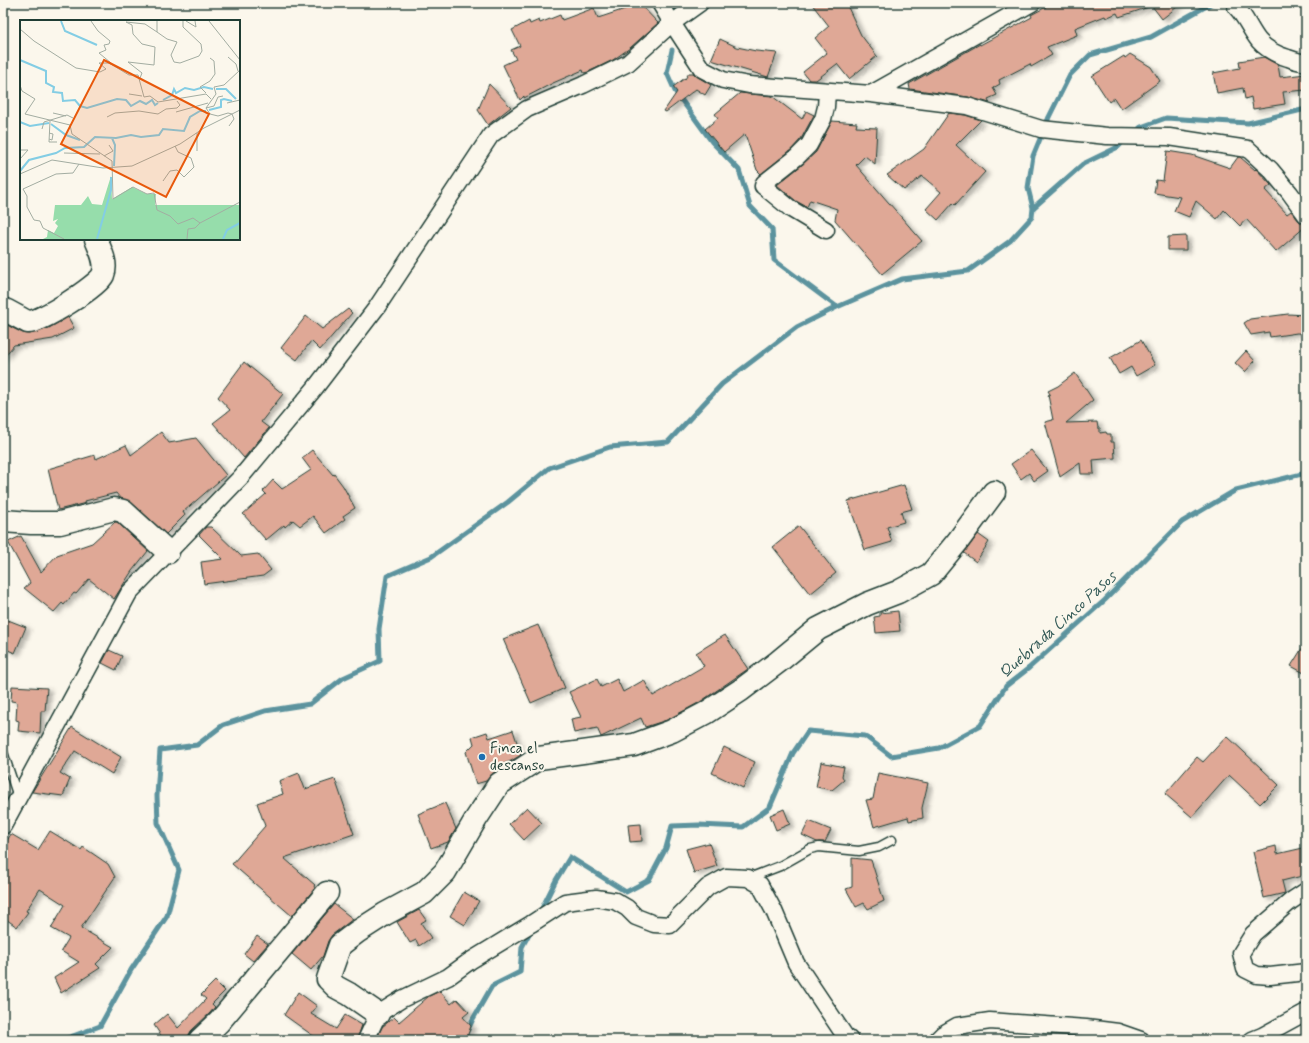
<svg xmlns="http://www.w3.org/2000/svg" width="1309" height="1043" font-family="Mynerve,sans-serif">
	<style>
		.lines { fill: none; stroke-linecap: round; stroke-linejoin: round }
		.stream { stroke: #5b939e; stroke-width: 5 }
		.building { fill: #dfa896; stroke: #1f3d34; filter: url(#shadow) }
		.lane-casing { stroke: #1f3d34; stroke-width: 11 }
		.street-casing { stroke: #1f3d34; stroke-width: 19 }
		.secondary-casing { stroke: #1f3d34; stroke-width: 25 }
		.lane { stroke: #fbf7ec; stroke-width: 8 }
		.street { stroke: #fbf7ec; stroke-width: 16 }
		.secondary { stroke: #fbf7ec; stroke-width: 22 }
		.poi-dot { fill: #1f6fb2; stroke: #fbf7ec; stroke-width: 1.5 }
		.labels { text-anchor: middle; stroke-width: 4; stroke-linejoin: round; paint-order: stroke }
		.poi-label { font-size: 15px; fill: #1f3d34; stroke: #fbf7ec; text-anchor: start }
		.water-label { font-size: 16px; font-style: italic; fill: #335a57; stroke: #fbf7ec }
		.inset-river { fill: none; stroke: #83cde4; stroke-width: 2 }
		.inset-road { fill: none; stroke: #a3ada2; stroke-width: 1 }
		.view { fill: #e8590c; fill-opacity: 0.15; stroke: #e8590c; stroke-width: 2 }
		.inset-edge { fill: none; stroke: #1f3d34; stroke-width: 2 }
	</style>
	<defs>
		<filter id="shadow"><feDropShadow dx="4.5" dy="2.5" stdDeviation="2" flood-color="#0004"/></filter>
	</defs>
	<rect width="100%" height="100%" fill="#fbf7ec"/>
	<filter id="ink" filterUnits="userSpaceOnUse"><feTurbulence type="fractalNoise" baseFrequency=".025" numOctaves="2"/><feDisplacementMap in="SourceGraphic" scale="8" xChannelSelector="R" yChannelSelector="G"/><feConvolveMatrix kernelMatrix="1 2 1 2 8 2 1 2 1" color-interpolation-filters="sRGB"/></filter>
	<g filter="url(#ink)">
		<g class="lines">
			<path class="stream" d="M 674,3 L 677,9
				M 672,50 L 667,73 L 675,91 L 712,142 L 739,170 L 750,206 L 772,229 L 774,260 L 837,307
				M 1135,132 L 1141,127 L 1166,118 L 1248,123 L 1306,109
				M 1033,208 L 1083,164 L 1118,147 L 1125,140
				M 540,912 L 556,880 L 570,857 L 626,892 L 649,880 L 666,848 L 672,826 L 699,825 L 743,827 L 770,807 L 793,753 L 808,731 L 865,736 L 891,756 L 939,748 L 980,726 L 1006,686 L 1029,668 L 1105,600 L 1182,522 L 1236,490 L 1306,473
				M 62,1040 L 100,1026 L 131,970 L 167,916 L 179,870 L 158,823 L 157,796 L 160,750 L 197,745 L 223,725 L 265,711 L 310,704 L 343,678 L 380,661 L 379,629 L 387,576 L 431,557 L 508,502 L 549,468 L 610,447 L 668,442 L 722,384 L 797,327 L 837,307 L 902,279 L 968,271 L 1010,241 L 1032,217 L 1033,208 L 1028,188 L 1033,156 L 1049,117 L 1070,75 L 1090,55 L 1151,37 L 1212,3
				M 463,1040 L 473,1019 L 492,986 L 520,972 L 522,947 L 531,930"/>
		</g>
		<path class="building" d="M 811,3 L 846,3 L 861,35 L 877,56 L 849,79 L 837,64 L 816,80 L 809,80 L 803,72 L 827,53 L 815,38 L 829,26 Z
			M 1044,3 L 1182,3 L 1162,19 L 1152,6 L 1119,17 L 1117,13 L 1106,18 L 1105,16 L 1075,28 L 1077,35 L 1047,47 L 1052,55 L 1031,67 L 1030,64 L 999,80 L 1000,84 L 993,88 L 997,95 L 988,99 L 990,103 L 968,97 L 910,89 L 909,84 L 980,44 L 980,45 L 1032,17 L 1031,15 L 1046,7 Z
			M 640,4 L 658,23 L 630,48 L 613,60 L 588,72 L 584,73 L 583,70 L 553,83 L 524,98 L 524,96 L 520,100 L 503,65 L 516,59 L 511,50 L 520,46 L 512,30 L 529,21 L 530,24 L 539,20 L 540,23 L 560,15 L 562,20 L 594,8 L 598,18 Z
			M 720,39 L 737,47 L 756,51 L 777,53 L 768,77 L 711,60 Z
			M 1130,54 L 1151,67 L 1160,81 L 1121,109 L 1114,98 L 1109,102 L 1092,76 L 1124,56 L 1125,58 Z
			M 1264,57 L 1278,65 L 1280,77 L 1306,74 L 1306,90 L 1283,92 L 1285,104 L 1253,109 L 1251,97 L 1245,99 L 1243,88 L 1217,93 L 1213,73 L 1240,68 L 1239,61 Z
			M 689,73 L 693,73 L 698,77 L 711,85 L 705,95 L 696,89 L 666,112 L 664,111 L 677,92 L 673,87 L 685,78 L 685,79 Z
			M 489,84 L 511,107 L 488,125 L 478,110 Z
			M 740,93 L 772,96 L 802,119 L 806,111 L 814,115 L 801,139 L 791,150 L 761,174 L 757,170 L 745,134 L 724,152 L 705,129 L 718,118 L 715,114 Z
			M 949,113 L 965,115 L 981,120 L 956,145 L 985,172 L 955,205 L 953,203 L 938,220 L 926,209 L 941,192 L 922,176 L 904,190 L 887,175 L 924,149 Z
			M 832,121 L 857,123 L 856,127 L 877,128 L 875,164 L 865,156 L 856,165 L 922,241 L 882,274 L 835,220 L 837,209 L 810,200 L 807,207 L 796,201 L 777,185 L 803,164 L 816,152 Z
			M 1167,151 L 1192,155 L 1230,168 L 1238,157 L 1240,157 L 1255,170 L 1256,169 L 1271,185 L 1265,190 L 1287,214 L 1291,211 L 1299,221 L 1302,223 L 1306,224 L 1306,226 L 1276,252 L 1246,219 L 1240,226 L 1224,210 L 1217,219 L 1196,201 L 1189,217 L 1174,211 L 1180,197 L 1154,193 L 1156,180 L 1163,181 Z
			M 1186,236 L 1186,250 L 1168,250 L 1168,237 Z
			M 348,309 L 352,313 L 320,350 L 311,341 L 297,360 L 281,348 L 306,316 L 322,329 Z
			M 1288,314 L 1306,315 L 1306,334 L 1297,333 L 1270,337 L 1269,332 L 1251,335 L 1244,323 L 1250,319 Z
			M 68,317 L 74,328 L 53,339 L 14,345 L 3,358 L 3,323 L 23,333 L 30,334 L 49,328 Z
			M 1141,340 L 1155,365 L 1136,376 L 1131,367 L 1119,374 L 1110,358 Z
			M 1246,351 L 1255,361 L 1245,372 L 1235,363 Z
			M 244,362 L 283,394 L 261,422 L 269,428 L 244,458 L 213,423 L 230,410 L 218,397 Z
			M 1075,373 L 1093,400 L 1066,423 L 1097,422 L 1098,428 L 1100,428 L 1100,433 L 1106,432 L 1107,434 L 1111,434 L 1111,442 L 1114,442 L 1115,458 L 1093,460 L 1094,474 L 1081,474 L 1080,463 L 1060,477 L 1045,422 L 1053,420 L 1048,395 L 1050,394 L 1048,391 L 1058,386 Z
			M 161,432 L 169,443 L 196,438 L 226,475 L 183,512 L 185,515 L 166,534 L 131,502 L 120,498 L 116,493 L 85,501 L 86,503 L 58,510 L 48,469 L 95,455 L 96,459 L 126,445 L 131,455 Z
			M 312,450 L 333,475 L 334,474 L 343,486 L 355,508 L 343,516 L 345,519 L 326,533 L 313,516 L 300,526 L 293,520 L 285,527 L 284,525 L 266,540 L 243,514 L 266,494 L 263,491 L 273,480 L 282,489 L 311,470 L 302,458 Z
			M 1031,450 L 1048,471 L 1034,481 L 1029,473 L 1021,479 L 1011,464 Z
			M 904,485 L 912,509 L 901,512 L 904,522 L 887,527 L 892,542 L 865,550 L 848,501 Z
			M 115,522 L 117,522 L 148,551 L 132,571 L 114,599 L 89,579 L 76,594 L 74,593 L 64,605 L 62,603 L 54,612 L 24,588 L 30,583 L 8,542 L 21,536 L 41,572 L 57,555 L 92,543 Z
			M 799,526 L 836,573 L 810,594 L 773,547 Z
			M 206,527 L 211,527 L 241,556 L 258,554 L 271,570 L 263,576 L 204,584 L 201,562 L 223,559 L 199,535 Z
			M 978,534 L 989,542 L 976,562 L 964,553 Z
			M 898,611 L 900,631 L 876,633 L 874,617 L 880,616 L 880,613 Z
			M 3,618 L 26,627 L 15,653 L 3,648 Z
			M 538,625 L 565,688 L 531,703 L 503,639 Z
			M 725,635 L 748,669 L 700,702 L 667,720 L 645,727 L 641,718 L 601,737 L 597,728 L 574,733 L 571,719 L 581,717 L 569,692 L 597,679 L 601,687 L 617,679 L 623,692 L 644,680 L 653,696 L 704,666 L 696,653 Z
			M 1306,642 L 1306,674 L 1291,666 Z
			M 109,650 L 122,656 L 116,670 L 102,663 Z
			M 12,686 L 47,688 L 45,711 L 41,711 L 40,733 L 18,731 L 19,721 L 16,720 L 17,702 L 11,701 Z
			M 72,727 L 121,757 L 112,774 L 75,751 L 60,773 L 70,779 L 63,796 L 32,792 Z
			M 513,730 L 521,755 L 511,761 L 501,765 L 502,767 L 492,774 L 486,781 L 476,784 L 466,752 L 474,744 L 472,737 L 487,732 L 489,738 Z
			M 1227,736 L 1279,785 L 1260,804 L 1229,775 L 1192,817 L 1165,794 L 1197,757 L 1203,762 Z
			M 724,747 L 755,762 L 743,788 L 712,773 Z
			M 821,762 L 844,767 L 842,776 L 844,780 L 832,790 L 816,787 Z
			M 299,773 L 305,789 L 335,779 L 354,834 L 284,858 L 315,885 L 314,886 L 315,888 L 292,916 L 232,864 L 265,826 L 257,803 L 283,794 L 279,781 Z
			M 878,773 L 928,783 L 922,808 L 923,818 L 909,821 L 908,817 L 874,827 L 866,800 L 873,799 Z
			M 445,803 L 456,829 L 448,842 L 431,848 L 418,814 Z
			M 527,807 L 542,823 L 524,840 L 509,824 Z
			M 784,809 L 790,824 L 776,830 L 770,815 Z
			M 809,821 L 831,830 L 825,842 L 817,842 L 802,835 Z
			M 641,824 L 642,841 L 630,842 L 628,825 Z
			M 50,831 L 81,850 L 83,847 L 108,864 L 115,877 L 81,928 L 113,947 L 96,964 L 100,968 L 61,993 L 54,978 L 79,962 L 61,951 L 69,938 L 51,928 L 65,905 L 40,889 L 26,911 L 28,912 L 17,927 L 3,917 L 3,847 L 11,834 L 38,850 Z
			M 709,843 L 717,866 L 694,873 L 686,849 Z
			M 1276,846 L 1277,854 L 1303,848 L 1306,862 L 1306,875 L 1282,881 L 1285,893 L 1264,898 L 1253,852 Z
			M 852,858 L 871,860 L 884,901 L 868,909 L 864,903 L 856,907 L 846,889 L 852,887 Z
			M 464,892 L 479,901 L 465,925 L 450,916 Z
			M 334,904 L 353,919 L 332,935 L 328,941 L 323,956 L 311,970 L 292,954 Z
			M 419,910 L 426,920 L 421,923 L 431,938 L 419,946 L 416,940 L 410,943 L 397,922 Z
			M 257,936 L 268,944 L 253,961 L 244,954 Z
			M 215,981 L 225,991 L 212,1004 L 215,1007 L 210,1013 L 191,1031 L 188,1037 L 186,1038 L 187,1040 L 164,1040 L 154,1025 L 167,1014 L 178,1028 L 206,999 L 201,995 Z
			M 440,991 L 451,1004 L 457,999 L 469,1012 L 463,1017 L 471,1026 L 466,1040 L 376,1040 L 382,1027 L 394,1017 L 399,1022 L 429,996 Z
			M 298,992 L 317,1006 L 311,1014 L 336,1029 L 345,1015 L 362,1025 L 357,1040 L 319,1040 L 284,1015 Z"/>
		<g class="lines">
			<g class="lane-casing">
				<path id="lane" d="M 3,752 L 18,797
					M 749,878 L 780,866 L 810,849 L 819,847 L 859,851 L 879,847 L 892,840"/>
			</g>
			<g class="street-casing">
				<path id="street" d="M 660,3 L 672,23 L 702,69 L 723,80 L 749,85 L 871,94 L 967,106 L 1041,129 L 1107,136 L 1169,137 L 1248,149 L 1271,170 L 1290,193 L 1306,215
					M 1236,7 C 1246,17 1250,30 1259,41 C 1266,49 1278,55 1288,58 C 1294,60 1300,63 1306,62
					M 871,94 L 1032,3
					M 826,230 L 791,209 L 763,186 L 764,183 L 797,157 L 809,145 L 823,119 L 826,107 L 827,91
					M 3,826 L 129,593 L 241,477 L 315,388 L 377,307 L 491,135 L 527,109 L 583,85 L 628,63 L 672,23 L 700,3
					M 1306,891 L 1291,901 L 1253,934 L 1241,953 L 1245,969 L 1257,975 L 1270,976 L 1306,972
					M 366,1040 L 378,1014 L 402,999 L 448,977 L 470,961 L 531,924 L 565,902 L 596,898 L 615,901 L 627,908 L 636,917 L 654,924 L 670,925 L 708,887 L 726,877 L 748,878 L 760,885 L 774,911 L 796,963 L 845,1036 L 850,1040
					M 937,1040 L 943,1034 L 957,1026 L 990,1021 L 1086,1028 L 1118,1032 L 1141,1040
					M 1252,1040 L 1262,1036 L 1306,1012"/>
			</g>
			<g class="secondary-casing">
				<path id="secondary" d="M 3,309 C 8,311 25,321 28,322 C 40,323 98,286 103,275 C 108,263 100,250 96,239
					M 3,521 L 31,523 L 60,523 L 114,509 L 123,511 L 168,552
					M 378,1014 L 349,994 L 336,987 L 328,979 L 340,945 L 357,932 L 385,914 L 424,893 L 445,872 L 476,819 L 499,784 L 539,758 L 634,745 L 672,731 L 706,713 L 741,690 L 778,662 L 818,629 L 867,604 L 898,592 L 931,574 L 958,541 L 994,492
					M 200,1040 L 219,1022 L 327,893"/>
			</g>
			<use href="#lane" class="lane"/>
			<use href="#street" class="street"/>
			<use href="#secondary" class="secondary"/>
		</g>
	</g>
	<circle class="poi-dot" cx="482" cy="757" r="4"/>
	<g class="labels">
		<g class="poi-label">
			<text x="490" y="753">Finca el<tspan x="490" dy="17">descanso</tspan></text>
		</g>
		<g class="water-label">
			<text transform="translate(1057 624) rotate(-42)" y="6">Quebrada Cinco Pasos</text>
		</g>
	</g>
	<g transform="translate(20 20)">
		<rect width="220" height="220" fill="#fbf7ec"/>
		<path d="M 91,156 L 92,179 L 112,167 L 127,174 L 136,174 L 135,185 L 220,185 L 220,219 L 23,219 L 27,217 L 28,210 L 34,213 L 38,206 L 35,203 L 38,199 L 33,201 L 35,185 L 61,185 L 68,176 L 72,184 L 82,185 Z" fill="#96ddab"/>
		<path class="inset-river" d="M 41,1 L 45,11 L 77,25M 0,40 L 26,51 L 26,63 L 34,67 L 33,72 L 42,73 L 43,81 L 55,80 L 60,86 L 67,88 L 97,79 L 106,80 L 111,86 L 120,81 L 126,84 L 132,80 L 135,85 L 138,83M 196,69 L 206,69 L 216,79M 143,80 L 152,75 L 154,69 L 156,73 L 165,68 L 174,70 L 184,67 L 193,69M 189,90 L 201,87 L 201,80 L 204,79 L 212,81M 0,102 L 10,106 L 29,103M 31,104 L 46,115 L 60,120M 92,118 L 95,125 L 94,146M 0,151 L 9,140 L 36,133 L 45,128 L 64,127 L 75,117 L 96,118 L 111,115 L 121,117 L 139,115 L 143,109 L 164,111 L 170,97 L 180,91 L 186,91M 77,219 L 91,170 L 91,157M 203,219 L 207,210 L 220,203"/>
		<path class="inset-road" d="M 71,1 L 78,11 L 90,21 L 89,24 L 84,25 L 86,30 L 79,33 L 91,43M 166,1 L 176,7 L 175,1M 189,1 L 220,40M 0,9 L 14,21 L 56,48 L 80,52 L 86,49 L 79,43 L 89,43 L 109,55 L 118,55 L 124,77 L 130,76 L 138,82 L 186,74 L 191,79M 137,12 L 147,19 L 157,22 L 151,35 L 154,42 L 160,43 L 179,36 L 182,31 L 181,24 L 163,7 L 163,1M 208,37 L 216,44 L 218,51M 120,58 L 122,53 L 108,42 L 134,45 L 135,27 L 122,24 L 113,14 L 112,5 L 106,2 L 125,4 L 137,12 L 137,1M 0,65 L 2,71 L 15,79 L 5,94 L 50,105 L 52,114 L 92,141 L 93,179 L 113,167 L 127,174 L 134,173 L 137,190 L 150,196 L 158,204 L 173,198 L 180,203 L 220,182M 186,73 L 180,67 L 190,61 L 195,54 L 194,41 L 190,38M 109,74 L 122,76M 207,83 L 220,80M 186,88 L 194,86 L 198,77 L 203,76M 156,92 L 188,83M 33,93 L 46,96M 87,97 L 95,93 L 119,91 L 138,94 L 146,89 L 157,88 L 160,85 L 157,81M 30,101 L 29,122 L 37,122M 209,106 L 214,99 L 212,94 L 208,93 L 198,96 L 190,94 L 186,88 L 196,74 L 194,67 L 204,65 L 220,50M 22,109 L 24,102 L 47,95 L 53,98M 29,119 L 32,120 L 33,114 L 29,113M 0,130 L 8,130 L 0,139M 177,131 L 177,113M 44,133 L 80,134M 84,136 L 93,131 L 89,125M 0,154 L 32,140 L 83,148 L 112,146 L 160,124 L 184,108 L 220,90M 143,161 L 150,151 L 157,150 L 164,157 L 174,147 L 171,138 L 158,132 L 155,126M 44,219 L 23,208 L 20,201 L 14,200 L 7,187 L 7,176 L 3,169 L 36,154 L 53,153 L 59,144M 167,219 L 168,209 L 175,208 L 180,203"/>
		<path class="view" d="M 84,40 L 189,94 L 146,177 L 41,124 Z"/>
		<rect width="220" height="220" class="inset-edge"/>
	</g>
	<rect width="1309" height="1043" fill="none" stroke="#fbf7ec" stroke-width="16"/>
	<rect x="8" y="8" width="1293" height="1027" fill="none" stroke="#1f3d34" stroke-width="1.5" filter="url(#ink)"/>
</svg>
